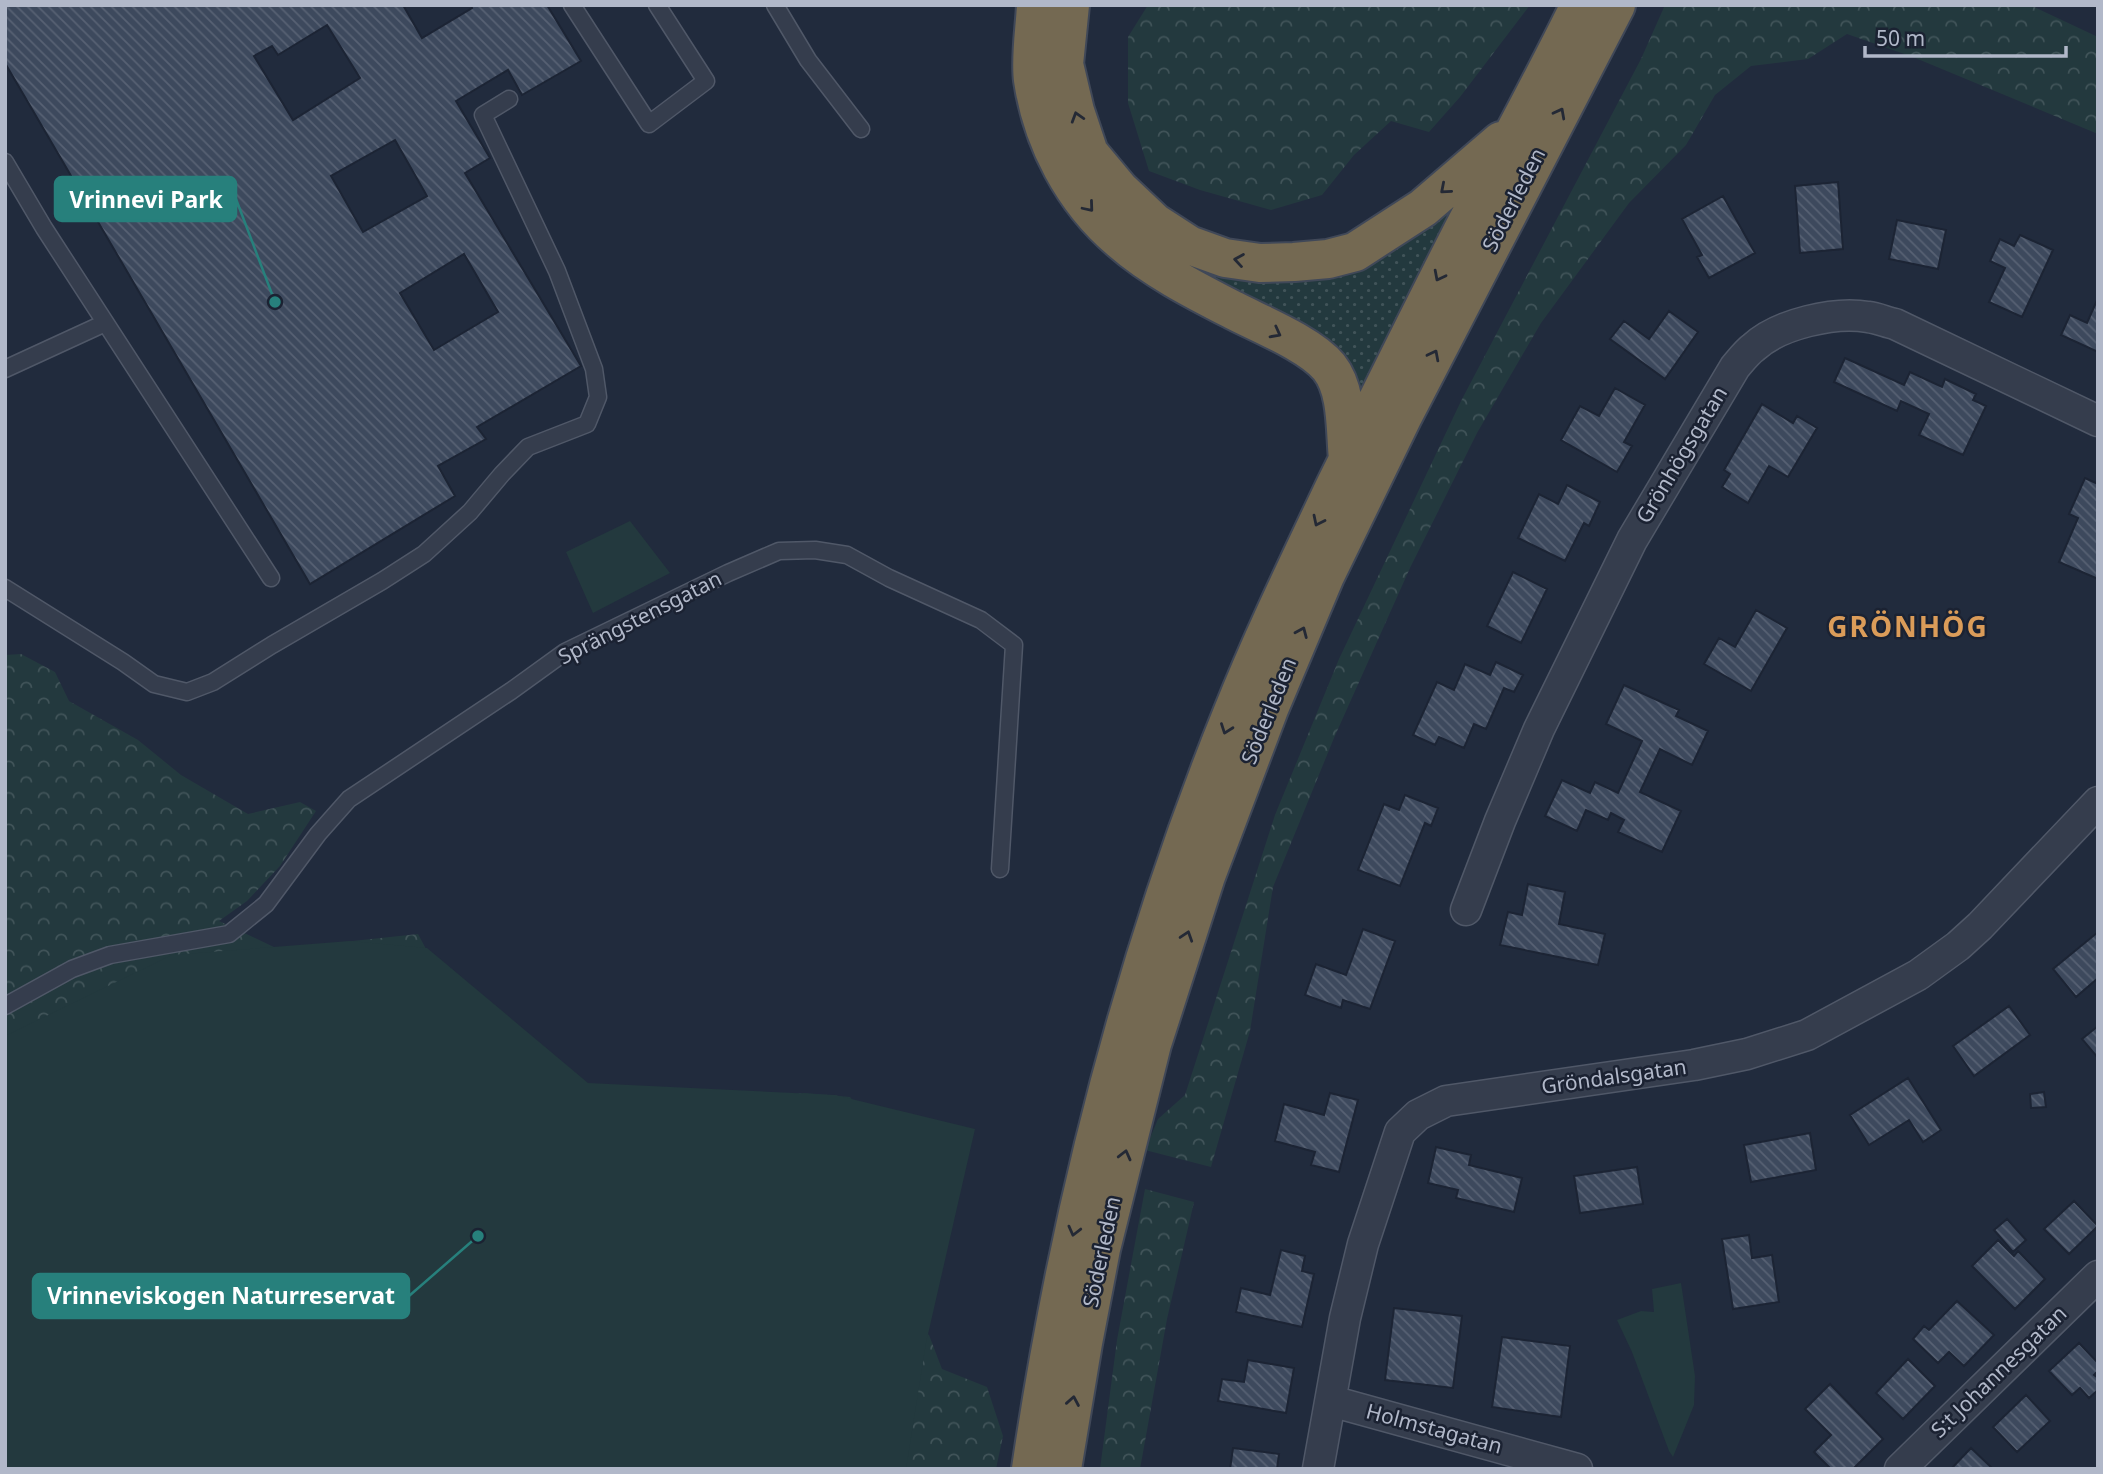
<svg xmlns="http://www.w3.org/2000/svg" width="2103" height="1474" font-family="'Noto Sans',sans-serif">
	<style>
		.grass { fill: url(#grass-dots) }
		.forest { fill: url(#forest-crowns) }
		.park { fill: #23393e }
		.building { fill: url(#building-back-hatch); stroke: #1c2434; stroke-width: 2; fill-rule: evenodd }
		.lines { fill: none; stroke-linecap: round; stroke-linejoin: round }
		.lane-casing { stroke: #505868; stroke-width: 19 }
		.street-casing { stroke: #505868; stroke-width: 33 }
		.highway-casing { stroke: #404858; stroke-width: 42 }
		.lane { stroke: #353d4d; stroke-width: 16 }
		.street { stroke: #353d4d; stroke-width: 30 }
		.highway { stroke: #746952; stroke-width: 38 }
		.oneway { stroke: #242935 }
		.labels { text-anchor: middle; stroke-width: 5; stroke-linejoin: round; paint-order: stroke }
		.street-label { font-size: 21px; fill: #b1b8c9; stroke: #1b2232 }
		.district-label { font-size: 28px; font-weight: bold; letter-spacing: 2px; fill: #db9c59; stroke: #1b2232 }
		.leader { fill: none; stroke: #27807c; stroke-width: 2.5 }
		.callout-dot { fill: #27807c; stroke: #1b2232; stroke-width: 2.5 }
		.callout { fill: #27807c; stroke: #27807c; stroke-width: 2.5 }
		.callout-label { font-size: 23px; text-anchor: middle; font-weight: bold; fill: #fff }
	</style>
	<defs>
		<pattern id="grass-dots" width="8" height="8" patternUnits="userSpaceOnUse" patternTransform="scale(1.75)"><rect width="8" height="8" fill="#23393e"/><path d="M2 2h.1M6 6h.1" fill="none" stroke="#415459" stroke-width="1.8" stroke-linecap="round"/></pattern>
		<pattern id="forest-crowns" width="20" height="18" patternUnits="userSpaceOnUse" patternTransform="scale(1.75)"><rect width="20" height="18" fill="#23393e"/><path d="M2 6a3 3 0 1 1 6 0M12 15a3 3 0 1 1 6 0" fill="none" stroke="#415459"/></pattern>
		<pattern id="building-back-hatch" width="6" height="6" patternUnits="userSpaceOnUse" patternTransform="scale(1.75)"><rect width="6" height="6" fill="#3d495d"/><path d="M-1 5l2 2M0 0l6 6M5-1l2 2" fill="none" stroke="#576173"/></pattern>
	</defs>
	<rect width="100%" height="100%" fill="#212b3d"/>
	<path class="grass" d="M 1465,190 L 1361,400 L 1136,238 L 1104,191 L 1287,280 Z"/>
	<path class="forest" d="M 1148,5 L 1530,5 L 1460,97 L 1429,132 L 1391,121 L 1354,155 L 1322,195 L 1271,210 L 1200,190 L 1149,171 L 1128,103 L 1128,37 Z
		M 1665,5 L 2030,5 L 2098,37 L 2098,134 L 1913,57 L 1847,34 L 1808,59 L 1751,66 L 1715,95 L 1686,145 L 1629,203 L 1541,323 L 1477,433 L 1410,568 L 1334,738 L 1273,887 L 1250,1031 L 1211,1167 L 1145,1150 L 1158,1119 L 1185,1095 L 1275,815 L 1339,659 L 1461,401 L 1641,59 Z
		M 21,654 L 55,672 L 69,701 L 138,740 L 181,775 L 248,814 L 300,802 L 316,811 L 280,866 L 247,901 L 219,921 L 278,949 L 418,934 L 441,977 L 368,1144 L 805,1093 L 850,1097 L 870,1121 L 873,1299 L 929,1335 L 942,1369 L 987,1387 L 1003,1436 L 996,1469 L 5,1469 L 5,655 Z
		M 1145,1189 L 1194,1202 L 1167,1319 L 1140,1469 L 1100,1469 L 1117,1340 Z"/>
	<path class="park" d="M 630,521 L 670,573 L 593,613 L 566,552 Z
		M 350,941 L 427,948 L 588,1083 L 835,1095 L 975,1129 L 926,1343 L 906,1469 L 5,1469 L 5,1036 L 172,955 Z
		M 1681,1283 L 1695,1376 L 1694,1405 L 1673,1457 L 1669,1451 L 1632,1352 L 1617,1320 L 1641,1311 L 1654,1312 L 1652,1289 Z"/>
	<path class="building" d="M 5,5 L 403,5 L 422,38 L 472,8 L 471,5 L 547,5 L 581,61 L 522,95 L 508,70 L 456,101 L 490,158 L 465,173 L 581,366 L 477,427 L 486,439 L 438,466 L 455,496 L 310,584 L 5,63 ZM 327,25 L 360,78 L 293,120 L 254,56 L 272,46 L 278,55 ZM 395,140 L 427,196 L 363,232 L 331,176 ZM 464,254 L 498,312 L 434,350 L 400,293 Z
		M 1838,182 L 1843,249 L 1800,253 L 1795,186 Z
		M 1723,196 L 1755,253 L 1709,278 L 1697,257 L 1702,255 L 1682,219 Z
		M 1897,220 L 1946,230 L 1938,269 L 1889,259 Z
		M 2020,235 L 2053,250 L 2022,317 L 1989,302 L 2005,268 L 1990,261 L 2000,239 L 2014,246 Z
		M 2098,298 L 2098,352 L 2061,335 L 2070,315 L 2087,323 Z
		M 1669,311 L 1698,332 L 1665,379 L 1610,339 L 1624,321 L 1649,339 Z
		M 1845,358 L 1904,385 L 1910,372 L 1942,387 L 1945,379 L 1976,394 L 1973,400 L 1986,406 L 1963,455 L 1919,435 L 1929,414 L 1901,401 L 1897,411 L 1834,382 Z
		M 1615,388 L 1645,405 L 1624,442 L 1632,446 L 1617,472 L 1561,440 L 1580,406 L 1599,416 Z
		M 1762,404 L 1793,423 L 1797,416 L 1817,428 L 1788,477 L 1769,466 L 1748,503 L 1722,487 L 1730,474 L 1724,470 Z
		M 2085,478 L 2098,484 L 2098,579 L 2059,562 L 2078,518 L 2069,514 Z
		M 1567,485 L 1600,502 L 1589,526 L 1584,523 L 1565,561 L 1518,538 L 1539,494 L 1558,504 Z
		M 1513,572 L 1547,589 L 1521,643 L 1487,626 Z
		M 1756,610 L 1787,628 L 1751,691 L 1704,664 L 1719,638 L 1735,647 Z
		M 1496,662 L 1523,675 L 1514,692 L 1504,688 L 1486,729 L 1474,724 L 1464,748 L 1439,737 L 1435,745 L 1413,735 L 1437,682 L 1454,690 L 1465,664 L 1490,675 Z
		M 1624,685 L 1679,710 L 1676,716 L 1708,731 L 1692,765 L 1660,749 L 1640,792 L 1681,811 L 1662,852 L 1618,832 L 1624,820 L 1611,813 L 1608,820 L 1586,810 L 1577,831 L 1545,816 L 1562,780 L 1590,793 L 1595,782 L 1618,793 L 1642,741 L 1606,724 Z
		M 1405,795 L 1438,808 L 1431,826 L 1425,823 L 1400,886 L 1358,870 L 1384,804 L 1399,810 Z
		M 1528,884 L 1565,892 L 1559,924 L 1605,934 L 1598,965 L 1500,945 L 1508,912 L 1522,915 Z
		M 1363,929 L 1395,941 L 1370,1009 L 1343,1000 L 1341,1008 L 1305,995 L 1316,964 L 1346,975 Z
		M 2098,932 L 2098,978 L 2076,997 L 2053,969 Z
		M 2009,1006 L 2030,1035 L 1974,1076 L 1953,1046 Z
		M 2098,1026 L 2098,1058 L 2082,1039 Z
		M 1908,1078 L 1941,1130 L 1923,1142 L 1909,1120 L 1869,1145 L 1850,1115 Z
		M 2044,1092 L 2046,1107 L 2031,1108 L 2030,1094 Z
		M 1330,1093 L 1358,1100 L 1339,1172 L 1311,1165 L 1315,1152 L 1275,1141 L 1284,1104 L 1324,1115 Z
		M 1810,1133 L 1816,1170 L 1751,1182 L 1744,1145 Z
		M 1436,1147 L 1471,1155 L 1469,1165 L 1522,1178 L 1514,1212 L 1456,1198 L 1458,1190 L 1428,1183 Z
		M 1637,1167 L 1643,1204 L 1580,1213 L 1574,1176 Z
		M 2074,1201 L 2098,1226 L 2069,1254 L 2044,1229 Z
		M 2007,1219 L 2026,1240 L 2013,1252 L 1994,1230 Z
		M 1749,1235 L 1752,1258 L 1772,1255 L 1779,1302 L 1733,1309 L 1722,1239 Z
		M 1998,1240 L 2014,1256 L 2018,1251 L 2045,1279 L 2015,1309 L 1972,1266 Z
		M 1281,1250 L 1305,1256 L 1302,1271 L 1314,1274 L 1302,1327 L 1236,1312 L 1241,1288 L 1270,1295 Z
		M 1957,1301 L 1994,1335 L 1964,1366 L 1949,1352 L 1938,1363 L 1913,1339 L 1924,1326 L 1929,1330 Z
		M 1394,1308 L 1462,1316 L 1453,1388 L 1385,1380 Z
		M 1502,1337 L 1570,1346 L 1561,1417 L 1492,1407 Z
		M 2079,1343 L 2098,1363 L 2098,1371 L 2094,1375 L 2098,1378 L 2098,1390 L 2089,1398 L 2080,1388 L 2072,1395 L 2049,1371 Z
		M 1908,1359 L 1935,1386 L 1903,1419 L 1876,1393 Z
		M 1248,1360 L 1294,1368 L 1286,1413 L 1218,1401 L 1222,1379 L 1244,1382 Z
		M 1830,1384 L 1883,1439 L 1853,1469 L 1831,1469 L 1814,1452 L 1831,1435 L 1805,1409 Z
		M 2026,1395 L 2050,1421 L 2017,1452 L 1993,1427 Z
		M 1233,1448 L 1279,1454 L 1277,1469 L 1230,1469 Z
		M 1971,1448 L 1993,1469 L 1951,1469 Z"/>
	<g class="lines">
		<g class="lane-casing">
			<path id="lane" d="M 572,5 L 649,124 L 706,81 L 657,5
				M 775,5 L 808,60 L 861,129
				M 5,162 L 44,228 L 271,578
				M 5,369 L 105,323
				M 5,588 L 123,662 L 154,684 L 187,692 L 213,682 L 272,645 L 382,581 L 424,554 L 470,512 L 502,474 L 528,447 L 587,424 L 598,397 L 594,369 L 557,271 L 483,115 L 509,99
				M 5,1006 L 72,969 L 110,955 L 229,934 L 266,904 L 318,834 L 349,799 L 511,691 L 565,652 L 728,573 L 779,551 L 815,550 L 847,555 L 889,578 L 981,620 L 1014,645 L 1000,869"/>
		</g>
		<g class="street-casing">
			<path id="street" d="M 1466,910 L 1500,821 L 1539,729 L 1632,540 L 1735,367 C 1741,360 1747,352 1754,347 C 1779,324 1835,311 1868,317 C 1877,318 1886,322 1895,324 L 2098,421
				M 1331,1401 L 1577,1469
				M 1318,1469 L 1345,1318 L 1363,1244 L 1400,1132 L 1418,1115 L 1446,1101 L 1694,1065 L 1747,1054 L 1807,1035 L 1918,975 L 1958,946 L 1980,926 L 2098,802
				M 1900,1469 L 2098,1276"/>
		</g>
		<g class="highway-casing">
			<path id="highway" d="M 1036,5 C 1035,28 1030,58 1033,80 C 1042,141 1073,200 1120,240 C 1153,269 1194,290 1233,310 C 1260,324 1310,344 1329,367 C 1348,391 1345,430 1348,459
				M 1070,5 L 1064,64 L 1075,111 L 1089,153 L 1119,189 L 1155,223 L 1189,245 L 1225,258 L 1260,263 L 1294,262 L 1328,259 L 1355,252 L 1423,208 L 1501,141
				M 1031,1469 C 1069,1211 1134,956 1232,714 C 1263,636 1300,560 1336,484 C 1378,399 1420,314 1463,230 C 1502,155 1543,81 1580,5
				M 1062,1469 L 1083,1343 L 1101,1249 L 1152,1044 L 1206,876 L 1269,709 L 1325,576 L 1403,416 L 1616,5"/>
		</g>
		<use href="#lane" class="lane"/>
		<use href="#street" class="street"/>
		<use href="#highway" class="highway"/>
	</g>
	<defs><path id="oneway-chevron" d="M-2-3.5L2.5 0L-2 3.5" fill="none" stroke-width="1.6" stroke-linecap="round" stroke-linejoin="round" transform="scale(1.75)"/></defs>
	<g class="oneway">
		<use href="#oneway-chevron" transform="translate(1560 113) rotate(-62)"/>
		<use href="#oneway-chevron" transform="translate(1077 117) rotate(-107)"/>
		<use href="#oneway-chevron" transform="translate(1445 189) rotate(139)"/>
		<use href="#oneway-chevron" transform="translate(1089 207) rotate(50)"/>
		<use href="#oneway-chevron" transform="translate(1239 260) rotate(-171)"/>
		<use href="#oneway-chevron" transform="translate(1439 276) rotate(117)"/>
		<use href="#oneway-chevron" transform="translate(1276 333) rotate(28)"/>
		<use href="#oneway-chevron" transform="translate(1434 355) rotate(-63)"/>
		<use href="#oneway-chevron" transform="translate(1318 521) rotate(116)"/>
		<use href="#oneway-chevron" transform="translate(1302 632) rotate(-67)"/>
		<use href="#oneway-chevron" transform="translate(1226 729) rotate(110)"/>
		<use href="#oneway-chevron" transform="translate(1187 936) rotate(-72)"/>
		<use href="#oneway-chevron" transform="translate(1125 1155) rotate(-76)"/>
		<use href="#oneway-chevron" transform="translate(1074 1231) rotate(104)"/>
		<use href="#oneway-chevron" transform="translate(1073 1401) rotate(-80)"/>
	</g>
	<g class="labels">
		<g class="street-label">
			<text transform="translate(1514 200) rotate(-63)" y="7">Söderleden</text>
			<text transform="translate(1682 455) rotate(-59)" y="7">Grönhögsgatan</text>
			<text transform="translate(640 618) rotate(-27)" y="7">Sprängstensgatan</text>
			<text transform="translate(1269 711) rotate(-68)" y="7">Söderleden</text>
			<text transform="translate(1614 1077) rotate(-8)" y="7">Gröndalsgatan</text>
			<text transform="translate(1102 1252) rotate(-78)" y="7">Söderleden</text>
			<text transform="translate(1999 1372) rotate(-44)" y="7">S:t Johannesgatan</text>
			<text transform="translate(1434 1429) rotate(15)" y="7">Holmstagatan</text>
		</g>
		<g class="district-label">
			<text x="1908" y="637">GRÖNHÖG</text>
		</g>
	</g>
	<path class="leader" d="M275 302L236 199M478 1236L409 1296"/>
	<g class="callout-dot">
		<circle cx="275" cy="302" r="7"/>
		<circle cx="478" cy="1236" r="7"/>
	</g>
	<g class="callout">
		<rect x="55" y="177" width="181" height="44" rx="7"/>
		<rect x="33" y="1274" width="376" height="44" rx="7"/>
	</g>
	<g class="callout-label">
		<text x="146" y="208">Vrinnevi Park</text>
		<text x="221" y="1304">Vrinneviskogen Naturreservat</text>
	</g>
	<rect width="2103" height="1474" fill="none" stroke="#b1b8c9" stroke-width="14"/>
	<path d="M1865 46v10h201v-10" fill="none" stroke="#b1b8c9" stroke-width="3.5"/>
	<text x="1876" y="46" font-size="21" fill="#b1b8c9" stroke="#1b2232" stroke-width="5" paint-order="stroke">50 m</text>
</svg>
